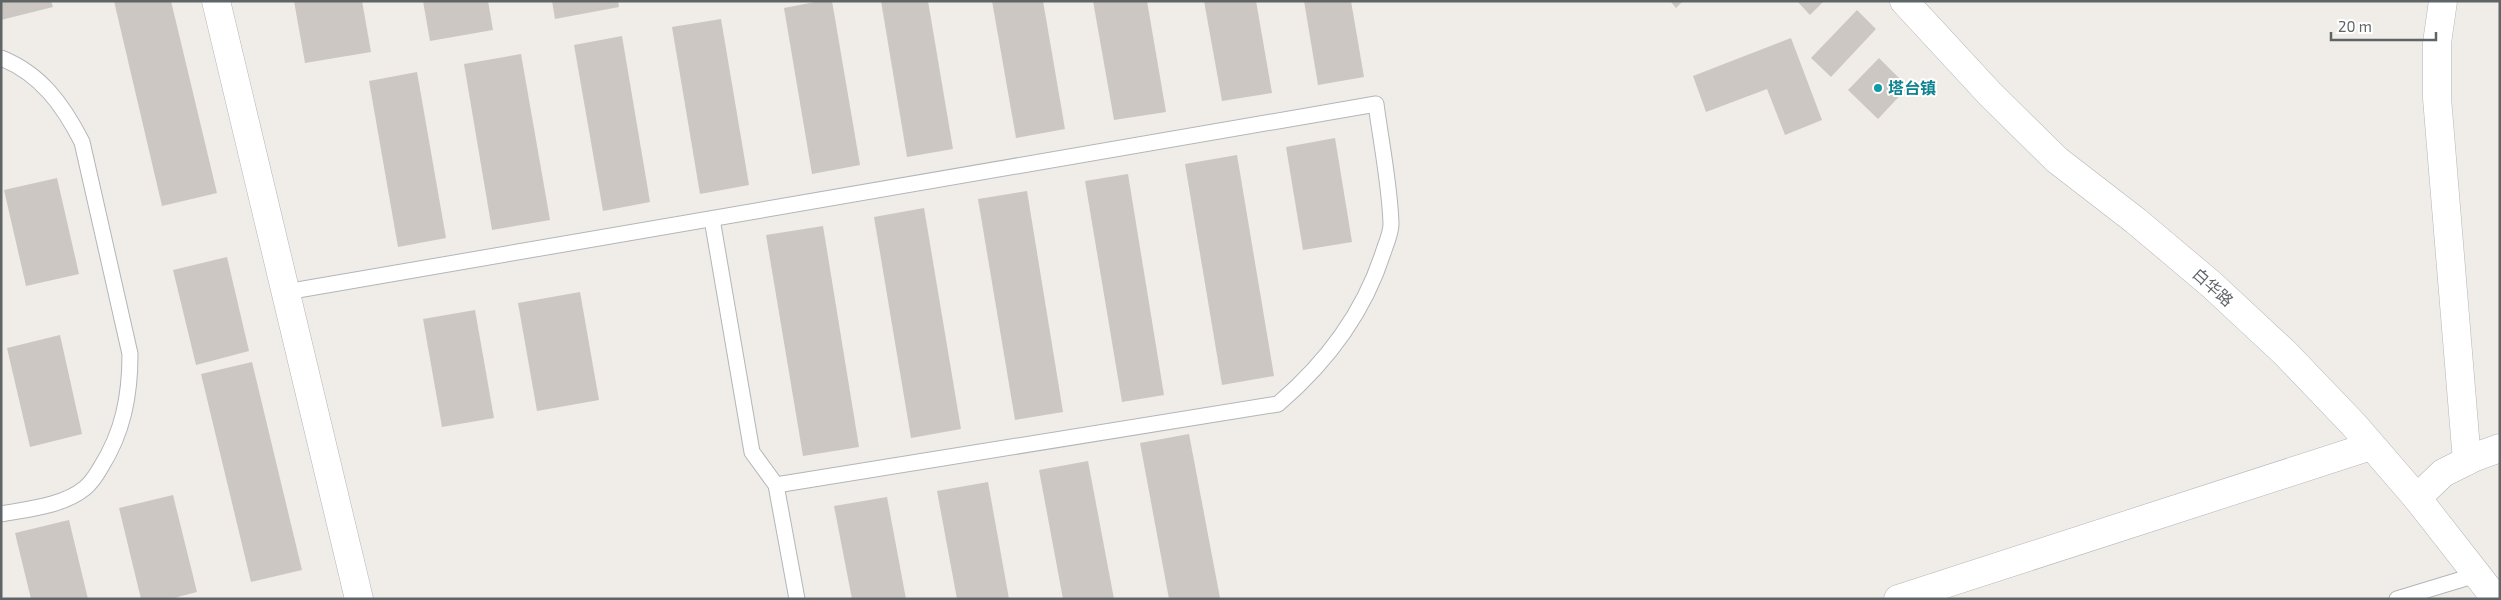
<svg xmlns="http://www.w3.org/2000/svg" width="2501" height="600" font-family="'Exo 2','Noto Sans SC',sans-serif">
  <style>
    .building { fill: #ccc7c3 }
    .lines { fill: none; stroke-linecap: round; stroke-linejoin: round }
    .service-casing { stroke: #b2b6b9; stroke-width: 17 }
    .minor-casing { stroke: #b2b6b9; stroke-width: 29 }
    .service { stroke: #fff; stroke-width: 15 }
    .minor { stroke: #fff; stroke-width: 28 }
    .culture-dot { fill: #0f9aa8; stroke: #fff; stroke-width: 2 }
    .labels { text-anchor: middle; stroke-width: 4; stroke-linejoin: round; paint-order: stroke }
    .culture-label { font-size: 16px; font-weight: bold; fill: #0d838f; stroke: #fff; text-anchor: start }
    .street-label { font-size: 16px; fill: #5f6467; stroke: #fff }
  </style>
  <rect width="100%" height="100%" fill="#f0ece7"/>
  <!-- building -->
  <g class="building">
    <polygon points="1,1 51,1 53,7 1,20"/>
    <polygon points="114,1 171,1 217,193 162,206"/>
    <polygon points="294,1 362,1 371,52 305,63"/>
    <polygon points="423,1 488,1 493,30 430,41"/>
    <polygon points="552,1 618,1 619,7 555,19"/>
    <polygon points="820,1 832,1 860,165 812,174 784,8"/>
    <polygon points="881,1 928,1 953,149 907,157"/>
    <polygon points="992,1 1043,1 1065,129 1016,138"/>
    <polygon points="1093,1 1147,1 1166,112 1114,120"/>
    <polygon points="1204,1 1256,1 1272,93 1222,101"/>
    <polygon points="1304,1 1351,1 1364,77 1318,85"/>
    <polygon points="1670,1 1683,1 1676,8"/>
    <polygon points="1797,1 1824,1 1810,15"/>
    <polygon points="1857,10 1876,29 1831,77 1811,58"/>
    <polygon points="721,19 749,185 700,194 672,27"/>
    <polygon points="622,36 650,202 603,211 574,45"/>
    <polygon points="1791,38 1822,120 1785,135 1767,89 1706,112 1693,76"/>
    <polygon points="521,54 550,220 492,230 464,64"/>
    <polygon points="1879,58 1908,87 1878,119 1848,90"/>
    <polygon points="417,72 446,238 398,247 369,81"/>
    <polygon points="1335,138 1352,242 1303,250 1286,147"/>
    <polygon points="1237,155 1274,376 1222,385 1185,164"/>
    <polygon points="1128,174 1164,395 1122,402 1085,181"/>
    <polygon points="57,178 79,274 26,286 4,190"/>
    <polygon points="1027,191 1063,412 1015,420 978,199"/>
    <polygon points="924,208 961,429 911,438 874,217"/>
    <polygon points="823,226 859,447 803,456 766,235"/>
    <polygon points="227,257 249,351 196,365 173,270"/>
    <polygon points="580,292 599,400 537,411 518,303"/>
    <polygon points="475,310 494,418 442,427 423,319"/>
    <polygon points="60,335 82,434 30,447 7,348"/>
    <polygon points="252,362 302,570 251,582 201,374"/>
    <polygon points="1189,434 1220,598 1217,599 1169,599 1140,443"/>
    <polygon points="1088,461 1114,599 1063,599 1039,470"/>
    <polygon points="988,482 1009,599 957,599 937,491"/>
    <polygon points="173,495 197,592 170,599 141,599 119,508"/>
    <polygon points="887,497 906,599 852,599 834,506"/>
    <polygon points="69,520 88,599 31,599 15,533"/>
  </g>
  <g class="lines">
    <!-- service casing -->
    <g class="service-casing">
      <g id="service">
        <path d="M1 58C41 74 63 105 82 142L130 354C130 396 123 432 101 467 97 474 91 483 85 488 63 506 28 509 1 514"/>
        <polyline points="712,219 752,452 776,485 797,599"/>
        <path d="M286 292 1376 104C1381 142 1390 186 1391 224 1391 232 1387 242 1384 250 1365 311 1326 363 1278 404L776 485"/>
        <polyline points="2397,599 2476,575"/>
      </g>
    </g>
    <!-- minor casing -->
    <g class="minor-casing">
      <g id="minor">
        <polyline points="216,1 359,599"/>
        <polyline points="1904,1 1990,94 2057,160 2136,221 2212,285 2285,353 2354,425 2417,498 2496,599"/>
        <polyline points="2443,1 2437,43 2437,98 2467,461"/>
        <polyline points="2417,498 2443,473 2475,457 2500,448"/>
        <polyline points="1898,599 2371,446"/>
      </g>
    </g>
    <!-- service -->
    <use href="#service" class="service"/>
    <!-- minor -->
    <use href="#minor" class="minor"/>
  </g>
  <!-- markers -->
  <circle class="culture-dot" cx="1878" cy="88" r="5"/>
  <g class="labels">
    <!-- culture labels -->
    <g class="culture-label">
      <text x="1888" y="94">塔台镇</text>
    </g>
    <!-- street labels -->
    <g class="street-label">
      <text transform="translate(2213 287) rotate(42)" y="6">白华路</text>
    </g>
  </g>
  <!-- border -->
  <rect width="2501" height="600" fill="none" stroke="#5f6467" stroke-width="5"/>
  <!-- scale -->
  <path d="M2331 32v8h105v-8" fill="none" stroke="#5f6467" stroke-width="2.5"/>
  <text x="2338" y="32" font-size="15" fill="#5f6467" stroke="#ffffff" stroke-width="4" paint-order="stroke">20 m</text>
</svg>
